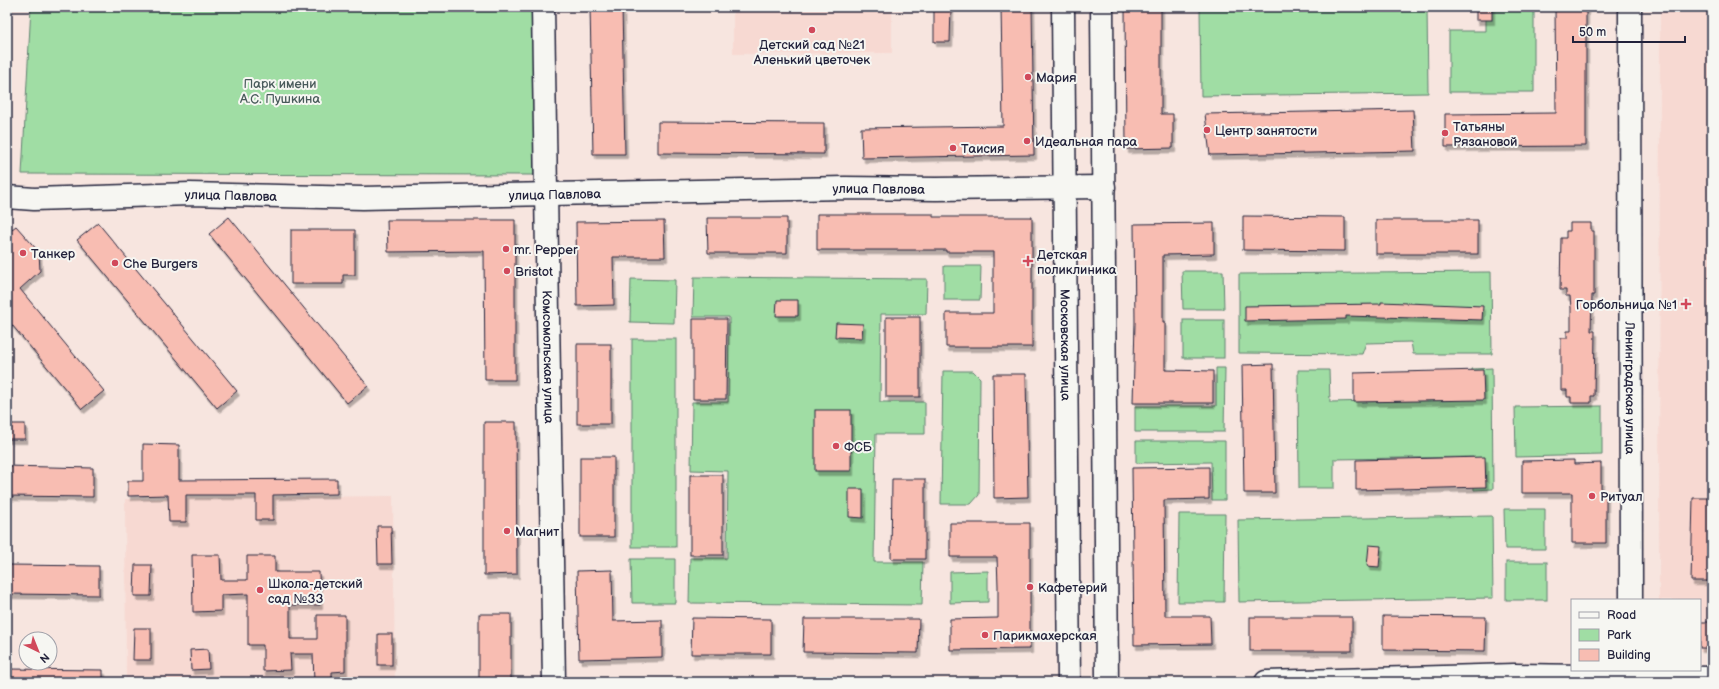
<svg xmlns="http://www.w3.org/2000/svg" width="1719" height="689" font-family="'Balsamiq Sans',sans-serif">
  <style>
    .built { fill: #f7d9d2 }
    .green { fill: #a0dda4; stroke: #618070 }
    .building { fill: #f8bdb2; stroke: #22223b; filter: url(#shadow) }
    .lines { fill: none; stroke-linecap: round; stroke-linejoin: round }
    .secondary-casing { stroke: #22223b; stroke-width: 25 }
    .secondary { stroke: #f6f6f2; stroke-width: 22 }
    .poi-dot { fill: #d1495b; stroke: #f6f6f2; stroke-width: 1.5 }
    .labels { text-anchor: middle; stroke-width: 4; stroke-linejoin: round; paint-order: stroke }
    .poi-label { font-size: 13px; fill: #22223b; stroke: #f6f6f2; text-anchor: start }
    .park-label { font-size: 13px; fill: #485a5a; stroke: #f6f6f2 }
    .street-label { font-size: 13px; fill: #22223b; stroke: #f6f6f2 }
  </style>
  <defs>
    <filter id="shadow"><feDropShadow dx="2.5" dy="4.5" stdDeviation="0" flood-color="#0004"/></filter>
  </defs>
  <rect width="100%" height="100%" fill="#f7e5df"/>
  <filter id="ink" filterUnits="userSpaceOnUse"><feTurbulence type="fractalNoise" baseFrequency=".025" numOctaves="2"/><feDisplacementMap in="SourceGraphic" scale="8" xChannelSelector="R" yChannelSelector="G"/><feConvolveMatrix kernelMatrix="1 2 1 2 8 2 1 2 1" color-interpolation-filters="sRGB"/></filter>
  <g filter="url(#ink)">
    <!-- built -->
    <g class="built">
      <polygon points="733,7 892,7 892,53 733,54"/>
      <polygon points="1660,7 1712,7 1712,652 1700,652 1700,600 1659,600"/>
      <polygon points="393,496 395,682 126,682 125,499"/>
    </g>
    <!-- green -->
    <g class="green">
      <polygon points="31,7 533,7 534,175 22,174"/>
      <polygon points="1200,7 1427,7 1428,93 1201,96"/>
      <polygon points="1486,7 1534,7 1534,92 1449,92 1449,31 1486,31"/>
      <polygon points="944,266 981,266 980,300 944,300"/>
      <polygon points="1223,271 1224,309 1183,309 1182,271"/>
      <polygon points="1491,272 1492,354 1413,354 1411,342 1366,343 1362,354 1239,353 1239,274"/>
      <polygon points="694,277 927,279 926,314 881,314 880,402 925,402 925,434 876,434 874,562 923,562 922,605 689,603 690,558 727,558 728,471 691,470 692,402 728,402 729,317 693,317"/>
      <polygon points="631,279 675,280 674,323 630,322"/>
      <rect x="1183" y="320" width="41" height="38"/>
      <rect x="632" y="339" width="44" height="208"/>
      <polygon points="1216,368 1225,368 1224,432 1135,432 1135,406 1216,406"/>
      <polygon points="1492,368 1493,489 1474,490 1473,457 1334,459 1334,488 1299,488 1298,370 1329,370 1330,402 1472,399 1472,369"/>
      <polygon points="943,371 973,371 980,378 979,495 971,504 941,504"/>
      <polygon points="1602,406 1602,455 1516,457 1515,407"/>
      <polygon points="1136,441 1225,441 1225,500 1212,500 1211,462 1136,463"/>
      <polygon points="1504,509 1545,509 1545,549 1505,549"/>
      <polygon points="1179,514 1225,514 1224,602 1178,602"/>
      <polygon points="1492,516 1493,598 1239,602 1238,520"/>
      <polygon points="631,559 675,559 675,603 632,603"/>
      <rect x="1506" y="562" width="41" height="38"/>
      <polygon points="988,571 988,602 950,603 950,572"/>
    </g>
    <!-- building -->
    <g class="building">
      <polygon points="590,7 622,7 625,154 593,154"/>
      <polygon points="934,7 951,7 950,42 934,42"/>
      <polygon points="1001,7 1032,7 1034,155 862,158 861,128 1003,126"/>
      <polygon points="1125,7 1161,7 1161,114 1173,114 1173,148 1126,149"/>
      <rect x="1476" y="7" width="16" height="13"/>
      <polygon points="1555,7 1586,7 1586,146 1445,147 1445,114 1556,113"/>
      <polygon points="1413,110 1415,151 1210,155 1205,114"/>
      <polygon points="658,122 824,123 824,154 658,153"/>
      <polygon points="817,214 933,214 933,217 1032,217 1032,347 946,347 946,313 993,313 993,252 946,252 946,250 817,250"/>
      <polygon points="1243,216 1345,217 1345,251 1243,250"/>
      <polygon points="229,217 368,386 347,403 209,234"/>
      <polygon points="707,218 787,218 787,253 708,253"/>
      <polygon points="387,220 515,220 515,380 485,380 484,251 388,252"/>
      <rect x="1376" y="220" width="102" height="34"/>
      <polygon points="664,221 665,257 613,257 614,305 577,306 576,222"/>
      <polygon points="98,223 237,391 217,408 77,240"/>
      <polygon points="1214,223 1214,254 1163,255 1163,322 1165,322 1165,370 1213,371 1213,403 1133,403 1135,322 1134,224"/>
      <polygon points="1570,223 1591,223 1591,231 1594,231 1594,295 1592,295 1591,331 1595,331 1594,396 1591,396 1591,403 1571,403 1571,397 1567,397 1567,390 1561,390 1561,338 1567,338 1567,331 1571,331 1571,308 1570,296 1566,296 1566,290 1560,290 1561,238 1566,238 1566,231 1570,231"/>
      <polygon points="16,226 39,252 40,271 20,289 104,391 82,409 7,319 7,233"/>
      <polygon points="291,230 355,230 355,275 343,275 343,284 291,284"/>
      <polygon points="777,300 798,300 798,316 776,316"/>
      <polygon points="1381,302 1483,306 1482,320 1346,316 1346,319 1245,321 1245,306 1381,304"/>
      <rect x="886" y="317" width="34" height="80"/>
      <polygon points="693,319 727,319 726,399 693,399"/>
      <polygon points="836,323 863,324 862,338 835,337"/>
      <rect x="577" y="344" width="34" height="80"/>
      <polygon points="1273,364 1275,493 1244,493 1242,365"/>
      <polygon points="1483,370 1484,400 1354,402 1354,373"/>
      <polygon points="993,374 1026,374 1028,497 994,498"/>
      <rect x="815" y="410" width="36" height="61"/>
      <polygon points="484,422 516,422 517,574 484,575"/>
      <rect x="7" y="424" width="18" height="15"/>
      <polygon points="143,444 179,445 179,480 337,479 337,494 273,495 273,520 256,520 256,495 186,495 186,522 169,522 168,495 128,496 128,481 143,481"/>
      <rect x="580" y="457" width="34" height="80"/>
      <polygon points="1485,457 1486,487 1356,490 1356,460"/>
      <polygon points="1574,460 1574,464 1601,463 1601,492 1606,492 1606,543 1572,543 1572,493 1522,493 1522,461"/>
      <polygon points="7,466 93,468 93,497 7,496"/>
      <polygon points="1209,467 1209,499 1164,500 1165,616 1210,616 1211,644 1134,645 1132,468"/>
      <rect x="690" y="475" width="33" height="80"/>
      <polygon points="892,479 925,479 925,559 891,559"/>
      <polygon points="849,489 863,489 863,518 849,517"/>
      <polygon points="1693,498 1712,498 1712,581 1691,581"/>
      <polygon points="950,523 1030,523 1030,649 950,650 950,619 998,618 998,586 997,557 950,557"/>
      <polygon points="377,526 391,526 392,564 378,564"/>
      <polygon points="1369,545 1381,546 1379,567 1367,566"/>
      <polygon points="192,555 220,555 221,580 247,580 247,556 275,556 275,572 319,572 320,605 290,605 290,639 317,639 317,615 345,615 345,671 332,672 332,682 314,682 313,654 290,654 291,670 263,671 263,645 248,645 248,594 221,595 221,611 193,612"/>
      <polygon points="7,565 99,566 99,595 7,594"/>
      <polygon points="135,565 152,565 151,596 134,596"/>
      <polygon points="612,570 613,621 662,620 662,657 579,659 577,571"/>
      <rect x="479" y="614" width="32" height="68"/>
      <polygon points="1383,616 1486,617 1485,651 1383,650"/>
      <rect x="1250" y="617" width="102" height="34"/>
      <polygon points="692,618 771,619 771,654 691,654"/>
      <polygon points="804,619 919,619 918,653 803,652"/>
      <rect x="1700" y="622" width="12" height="26"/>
      <polygon points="134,628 151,628 151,660 133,660"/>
      <rect x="378" y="634" width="14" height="31"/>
      <polygon points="208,649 209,669 191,670 190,650"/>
      <polygon points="7,669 103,670 103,682 7,682"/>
    </g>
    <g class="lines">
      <!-- secondary casing -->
      <g class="secondary-casing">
        <g id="secondary">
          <path id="s1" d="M543 7 554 682"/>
          <path id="s2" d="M1063 7 1069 682"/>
          <polyline points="1102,7 1107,682"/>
          <path id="s3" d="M1630 7 1631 600"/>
          <path id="s4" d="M7 197 34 199 190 194 363 198 845 188 936 189 1104 187"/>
          <polyline points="1266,682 1514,675 1712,678"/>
        </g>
      </g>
      <!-- secondary -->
      <use href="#secondary" class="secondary"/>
    </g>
  </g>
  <!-- markers -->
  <g class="poi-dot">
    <circle cx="812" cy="30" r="4"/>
    <circle cx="1028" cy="77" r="4"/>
    <circle cx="1207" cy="130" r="4"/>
    <circle cx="1445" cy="133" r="4"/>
    <circle cx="1027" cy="141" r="4"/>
    <circle cx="953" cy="148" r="4"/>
    <circle cx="506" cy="249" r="4"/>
    <circle cx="23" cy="253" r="4"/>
    <path d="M1026 255h4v4h4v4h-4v4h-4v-4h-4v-4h4z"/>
    <circle cx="115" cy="263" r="4"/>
    <circle cx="507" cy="271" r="4"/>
    <path d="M1684 298h4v4h4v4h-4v4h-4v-4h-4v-4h4z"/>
    <circle cx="836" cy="446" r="4"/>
    <circle cx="1592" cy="496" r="4"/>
    <circle cx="507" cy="531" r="4"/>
    <circle cx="1030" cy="587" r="4"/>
    <circle cx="260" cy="590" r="4"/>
    <circle cx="985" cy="635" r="4"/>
  </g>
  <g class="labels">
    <!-- poi labels -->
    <g class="poi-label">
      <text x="812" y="49" text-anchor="middle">Детский сад №21<tspan x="812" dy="15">Аленький цветочек</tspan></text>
      <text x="1036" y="82">Мария</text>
      <text x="1453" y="131">Татьяны<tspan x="1453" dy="15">Рязановой</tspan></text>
      <text x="1215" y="135">Центр занятости</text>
      <text x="1035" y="146">Идеальная пара</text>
      <text x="961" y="153">Таисия</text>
      <text x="514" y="254">mr. Pepper</text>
      <text x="31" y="258">Танкер</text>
      <text x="1037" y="259">Детская<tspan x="1037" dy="15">поликлиника</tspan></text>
      <text x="123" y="268">Che Burgers</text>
      <text x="515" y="276">Bristot</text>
      <text x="1677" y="309" text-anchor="end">Горбольница №1</text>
      <text x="844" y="451">ФСБ</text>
      <text x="1600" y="501">Ритуал</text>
      <text x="515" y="536">Магнит</text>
      <text x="268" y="588">Школа-детский<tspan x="268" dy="15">сад №33</tspan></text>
      <text x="1038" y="592">Кафетерий</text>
      <text x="993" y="640">Парикмахерская</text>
    </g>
    <!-- park labels -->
    <g class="park-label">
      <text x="280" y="88">Парк имени<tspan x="280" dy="15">А.С. Пушкина</tspan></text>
    </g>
    <!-- street labels -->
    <g class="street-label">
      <text dy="5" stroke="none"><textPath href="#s4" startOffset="872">улица Павлова</textPath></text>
      <text dy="5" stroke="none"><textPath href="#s4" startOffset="548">улица Павлова</textPath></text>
      <text dy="5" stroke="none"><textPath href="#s4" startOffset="224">улица Павлова</textPath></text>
      <text dy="5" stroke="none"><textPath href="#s2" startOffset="338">Московская улица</textPath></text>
      <text dy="5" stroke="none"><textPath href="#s1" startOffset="350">Комсомольская улица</textPath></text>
      <text dy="5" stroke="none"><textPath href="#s3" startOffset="381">Ленинградская улица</textPath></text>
    </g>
  </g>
  <!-- margin -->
  <rect width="1719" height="689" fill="none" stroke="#f6f6f2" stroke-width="24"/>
  <rect x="12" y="12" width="1695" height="665" fill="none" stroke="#22223b" stroke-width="1.5" filter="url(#ink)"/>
  <!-- legend -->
  <rect x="1571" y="599" width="130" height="72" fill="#f6f6f2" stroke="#a1a1a9"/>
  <rect x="1579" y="612" width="20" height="6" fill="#f6f6f2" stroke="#a1a1a9"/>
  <text x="1607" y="619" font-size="12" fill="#22223b">Road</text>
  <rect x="1579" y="629" width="20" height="12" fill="#a0dda4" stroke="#a1a1a9"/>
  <text x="1607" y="639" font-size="12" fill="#22223b">Park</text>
  <rect x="1579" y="649" width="20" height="12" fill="#f8bdb2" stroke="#a1a1a9"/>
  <text x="1607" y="659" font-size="12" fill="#22223b">Building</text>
  <!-- north arrow -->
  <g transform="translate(38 651) rotate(137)"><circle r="19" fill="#f6f6f2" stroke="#a1a1a9"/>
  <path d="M0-3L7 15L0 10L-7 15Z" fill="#d1495b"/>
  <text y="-6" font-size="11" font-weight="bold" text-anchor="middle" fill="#22223b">N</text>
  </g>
  <!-- scale -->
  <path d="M1573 36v6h112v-6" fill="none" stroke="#22223b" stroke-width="2"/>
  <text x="1579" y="36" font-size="12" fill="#22223b" stroke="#f6f6f2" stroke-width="3" paint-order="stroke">50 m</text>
</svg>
